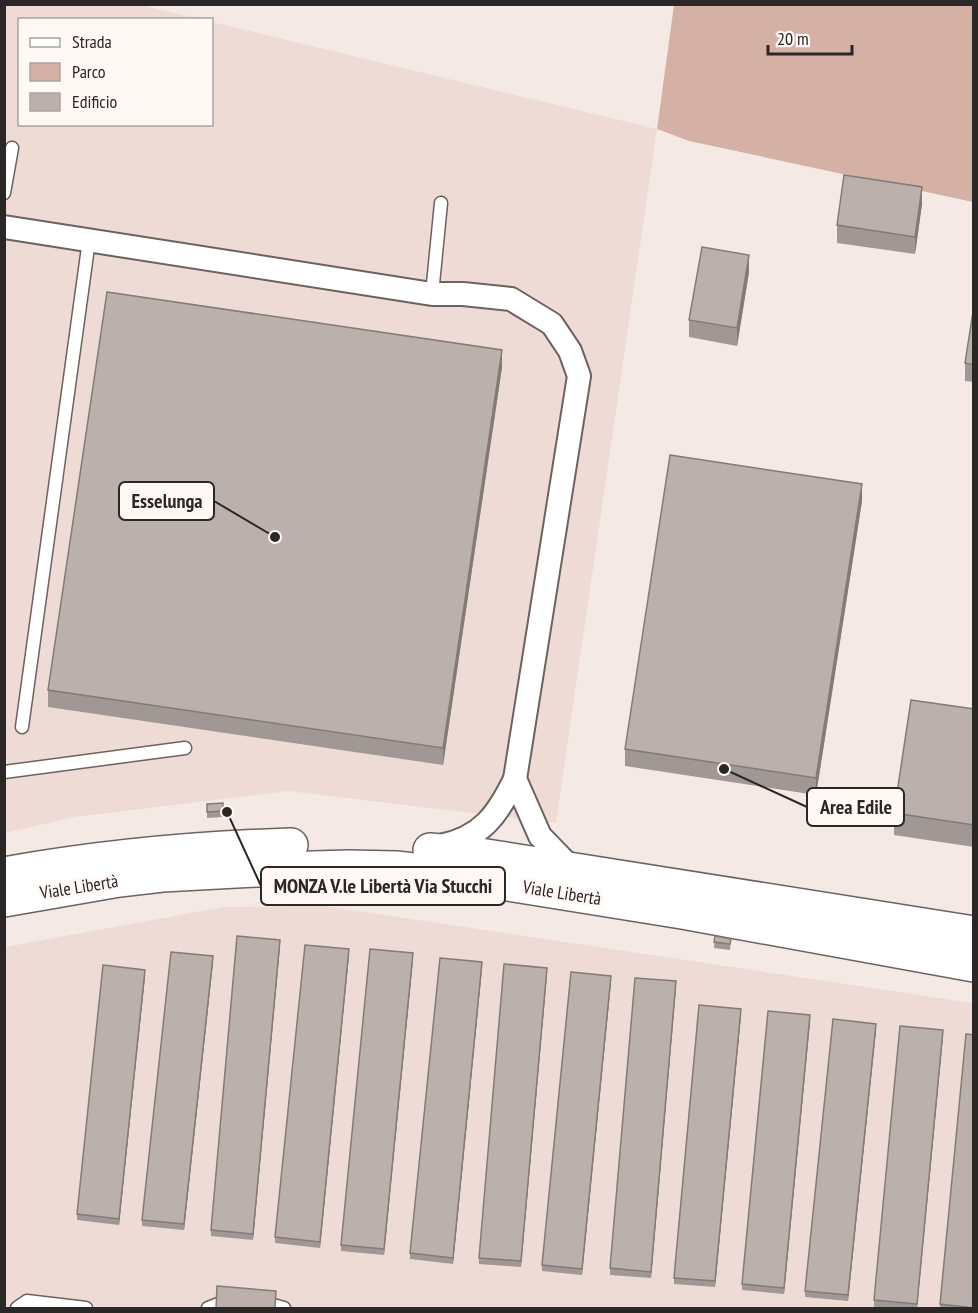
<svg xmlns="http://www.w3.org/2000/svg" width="978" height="1313" font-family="'PT Sans Narrow',sans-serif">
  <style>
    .built { fill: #efdbd5 }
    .green { fill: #d5b1a5 }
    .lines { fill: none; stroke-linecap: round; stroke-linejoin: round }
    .service-casing { stroke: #6c625f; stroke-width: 15 }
    .minor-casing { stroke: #6c625f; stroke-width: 26 }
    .secondary-casing { stroke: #6c625f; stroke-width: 36 }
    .service { stroke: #fff; stroke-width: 12 }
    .minor { stroke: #fff; stroke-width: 22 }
    .secondary { stroke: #fff; stroke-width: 33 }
    .wall { fill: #a19794 }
    .shaded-wall { fill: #837b78 }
    .building { fill: #bbb0ac; stroke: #837b78; stroke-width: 1.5 }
    .labels { text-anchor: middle; stroke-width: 6; stroke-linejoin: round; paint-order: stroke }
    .street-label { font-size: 18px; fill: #2b2726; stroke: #fff8f5 }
    .leader { fill: none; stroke: #2b2726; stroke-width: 2 }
    .callout-dot { fill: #2b2726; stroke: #fff8f5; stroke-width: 2 }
    .callout { fill: #fff8f5; stroke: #2b2726; stroke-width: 2 }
    .callout-label { font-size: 20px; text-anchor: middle; font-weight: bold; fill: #2b2726 }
  </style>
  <rect width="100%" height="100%" fill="#f5e9e5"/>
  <!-- built -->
  <g class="built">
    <polygon points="4,5 139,5 201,19 20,20 20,124 212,124 212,22 657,129 556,823 288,791 75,817 5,833"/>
    <polygon points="324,906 973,1003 973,1308 5,1308 5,947 224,907"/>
  </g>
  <!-- green -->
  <polygon class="green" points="674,5 973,5 973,202 689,141 657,129"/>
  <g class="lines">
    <!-- service casing -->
    <g class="service-casing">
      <g id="service">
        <polyline points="4,193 12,148"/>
        <polyline points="432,294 441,203"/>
        <polyline points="22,727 89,240"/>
        <polyline points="4,772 185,748"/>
        <polyline points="260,1305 273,1305 284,1308"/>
        <polyline points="17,1308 27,1301 86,1308"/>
        <polyline points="208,1308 218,1304 230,1304"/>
      </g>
    </g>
    <!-- minor casing -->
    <g class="minor-casing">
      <g id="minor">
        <path d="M4 227 432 294H463L511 299 552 324 570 351 579 376 515 779C498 814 482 838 440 846"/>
        <polyline points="515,779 540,836 573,870"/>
      </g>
    </g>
    <!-- secondary casing -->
    <g class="secondary-casing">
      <g id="secondary">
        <polyline points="430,850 480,855 974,933"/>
        <path d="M4 874C99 857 195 848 291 845"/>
        <polyline points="4,900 119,880 162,875 277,869 349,867 396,868 440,873 682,912 974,965"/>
      </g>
    </g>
    <!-- service -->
    <use href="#service" class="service"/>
    <!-- minor -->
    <use href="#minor" class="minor"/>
    <!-- secondary -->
    <use href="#secondary" class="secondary"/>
  </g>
  <!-- wall -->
  <g class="wall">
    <polygon points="922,204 915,254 837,243 837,225"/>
    <polygon points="749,272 737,346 689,337 689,320"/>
    <polygon points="974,305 974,382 965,381 965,363"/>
    <polygon points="502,367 443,765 48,707 48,690"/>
    <polygon points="862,501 816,795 625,766 625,749"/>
    <polygon points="974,709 974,847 894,835 894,813"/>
    <polygon points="223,803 223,817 207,818 207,804"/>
    <polygon points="715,936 731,939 730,950 714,948"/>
    <polygon points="280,946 253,1240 211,1236 211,1230"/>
    <polygon points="349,955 320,1248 275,1243 275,1237"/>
    <polygon points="413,959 384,1255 341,1251 341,1245"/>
    <polygon points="213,962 184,1230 142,1226 142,1220"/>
    <polygon points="482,968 453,1264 410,1259 410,1253"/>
    <polygon points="547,974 521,1267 479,1264 479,1258"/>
    <polygon points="145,976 119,1225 77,1220 77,1214"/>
    <polygon points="611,982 582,1275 542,1271 542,1265"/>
    <polygon points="676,987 651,1278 610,1275 610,1268"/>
    <polygon points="741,1015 715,1287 674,1284 674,1278"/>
    <polygon points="810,1021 784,1294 742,1290 742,1284"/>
    <polygon points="876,1030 848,1301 805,1297 805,1291"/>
    <polygon points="974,1035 974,1308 940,1308 940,1304"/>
    <polygon points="943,1036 917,1308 896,1308 874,1307 874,1300"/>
  </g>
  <!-- shaded-wall -->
  <g class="shaded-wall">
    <polygon points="922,187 922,204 915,254 915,237"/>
    <polygon points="749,255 749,272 737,346 737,328"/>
    <polygon points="502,350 502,367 443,765 443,748"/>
    <polygon points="862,484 862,501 816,795 816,778"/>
    <polygon points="280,940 280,946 253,1240 253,1234"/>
    <polygon points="349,949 349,955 320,1248 320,1242"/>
    <polygon points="413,953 413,959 384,1255 384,1249"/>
    <polygon points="213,956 213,962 184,1230 184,1224"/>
    <polygon points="482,962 482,968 453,1264 453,1258"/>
    <polygon points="547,968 547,974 521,1267 521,1261"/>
    <polygon points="145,970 145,976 119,1225 119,1219"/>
    <polygon points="611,976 611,982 582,1275 582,1269"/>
    <polygon points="676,981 676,987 651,1278 651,1272"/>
    <polygon points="741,1009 741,1015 715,1287 715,1281"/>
    <polygon points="810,1015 810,1021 784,1294 784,1288"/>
    <polygon points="876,1024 876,1030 848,1301 848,1295"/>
    <polygon points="943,1030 943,1036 917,1308 917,1304"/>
  </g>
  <!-- building -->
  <g class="building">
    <polygon points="844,175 922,187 915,237 837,225"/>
    <polygon points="702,247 749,255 737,328 689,320"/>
    <polygon points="107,292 502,350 443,748 48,690"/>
    <polygon points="974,305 974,365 965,363"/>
    <polygon points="670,455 862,484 816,778 625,749"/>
    <polygon points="911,700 974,709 974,825 894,813"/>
    <polygon points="223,803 223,811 207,812 207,804"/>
    <polygon points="237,936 280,940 253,1234 211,1230"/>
    <polygon points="715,936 731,939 730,944 714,942"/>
    <polygon points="305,945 349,949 320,1242 275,1237"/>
    <polygon points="370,949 413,953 384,1249 341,1245"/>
    <polygon points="171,952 213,956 184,1224 142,1220"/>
    <polygon points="440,958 482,962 453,1258 410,1253"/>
    <polygon points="504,964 547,968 521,1261 479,1258"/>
    <polygon points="103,965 145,970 119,1219 77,1214"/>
    <polygon points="571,972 611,976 582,1269 542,1265"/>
    <polygon points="635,978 676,981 651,1272 610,1268"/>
    <polygon points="699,1005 741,1009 715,1281 674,1278"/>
    <polygon points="768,1011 810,1015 784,1288 742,1284"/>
    <polygon points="833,1019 876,1024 848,1295 805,1291"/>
    <polygon points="900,1026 943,1030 917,1304 874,1300"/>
    <polygon points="966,1034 974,1035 974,1308 940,1304"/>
    <polygon points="217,1286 276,1291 275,1308 216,1308"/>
  </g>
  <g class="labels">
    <!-- street labels -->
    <g class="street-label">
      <text transform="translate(79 887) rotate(-9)" y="6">Viale Libertà</text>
      <text transform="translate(562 893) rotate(9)" y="6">Viale Libertà</text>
    </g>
  </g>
  <!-- callouts -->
  <path class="leader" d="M275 537L214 501M724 769L807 807M227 812L261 886"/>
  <g class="callout-dot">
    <circle cx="275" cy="537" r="6"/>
    <circle cx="724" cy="769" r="6"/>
    <circle cx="227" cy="812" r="6"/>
  </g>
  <g class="callout">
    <rect x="119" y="482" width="95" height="38" rx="6"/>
    <rect x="807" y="788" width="97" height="38" rx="6"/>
    <rect x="261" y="867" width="244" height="38" rx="6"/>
  </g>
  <g class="callout-label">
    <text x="167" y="508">Esselunga</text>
    <text x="856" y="814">Area Edile</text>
    <text x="383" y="893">MONZA V.le Libertà Via Stucchi</text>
  </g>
  <!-- border -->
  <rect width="978" height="1313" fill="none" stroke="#2b2726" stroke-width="12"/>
  <!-- legend -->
  <rect x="18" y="18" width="195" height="108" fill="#fff8f5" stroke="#aaa4a2" stroke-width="1.5"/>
  <rect x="30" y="38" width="30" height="9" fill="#ffffff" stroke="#aaa4a2" stroke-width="1.5"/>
  <text x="72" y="48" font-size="18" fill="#2b2726">Strada</text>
  <rect x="30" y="63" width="30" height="18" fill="#d5b1a5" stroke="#aaa4a2" stroke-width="1.5"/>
  <text x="72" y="78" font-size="18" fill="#2b2726">Parco</text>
  <rect x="30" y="93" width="30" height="18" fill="#bbb0ac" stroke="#aaa4a2" stroke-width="1.5"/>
  <text x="72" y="108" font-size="18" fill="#2b2726">Edificio</text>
  <!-- scale -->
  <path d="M768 45v9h84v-9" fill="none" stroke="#2b2726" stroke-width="3"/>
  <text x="777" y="45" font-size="18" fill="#2b2726" stroke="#fff8f5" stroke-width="4.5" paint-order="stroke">20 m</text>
</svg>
